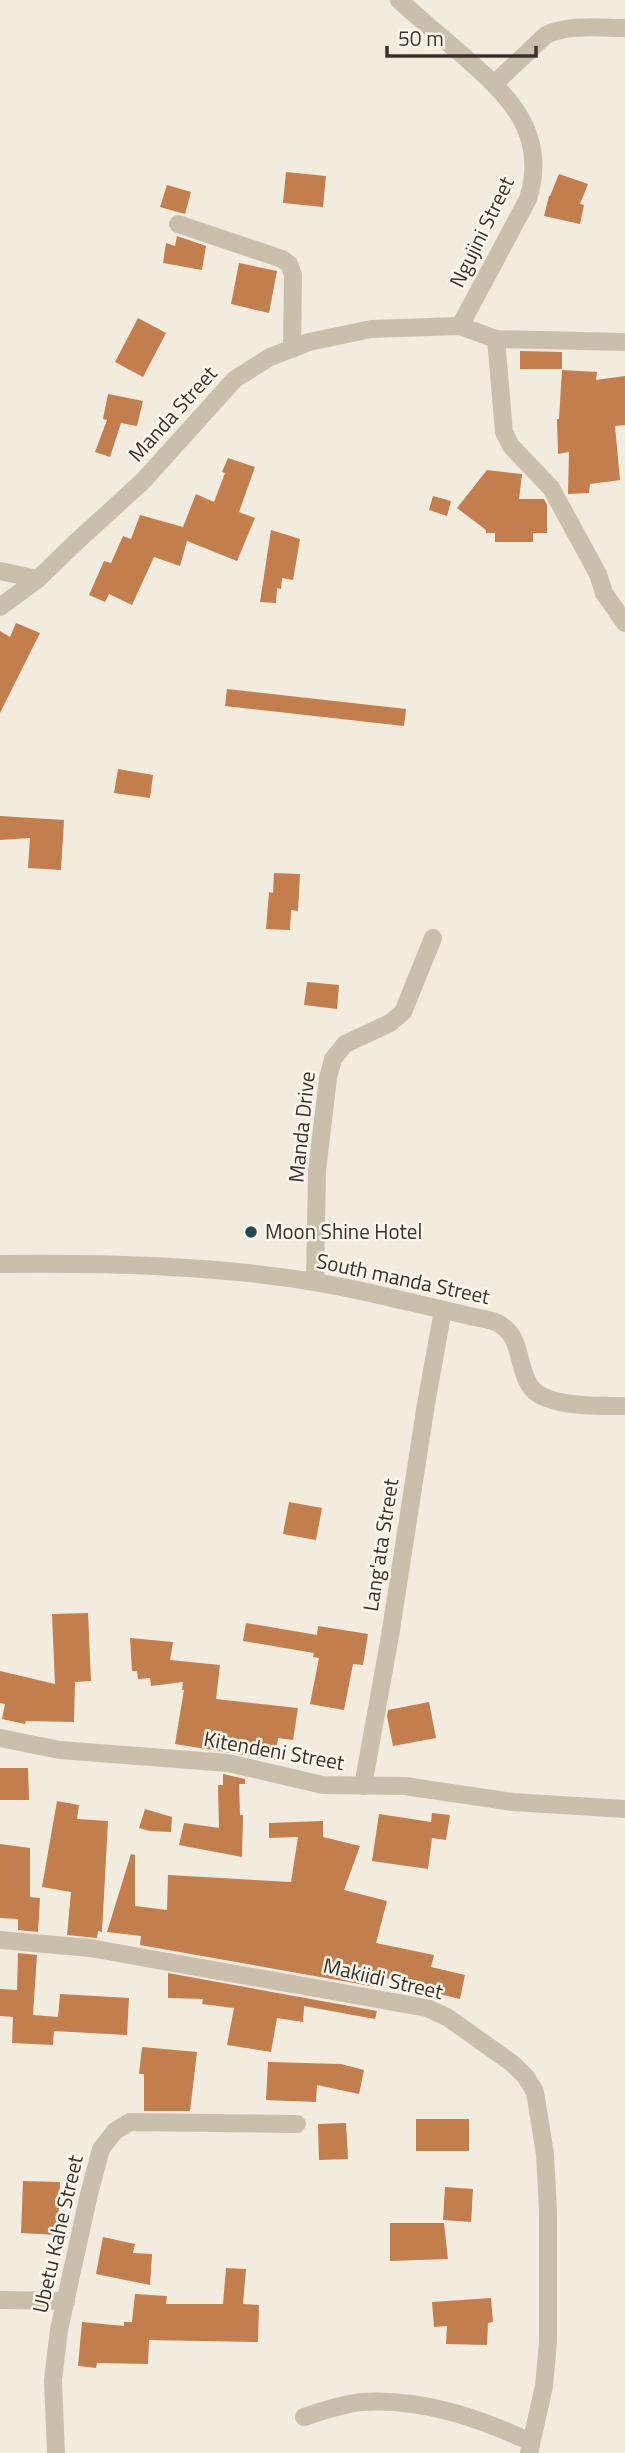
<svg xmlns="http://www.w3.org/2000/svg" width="625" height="2453" font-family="'Titillium Web',sans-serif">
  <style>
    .building { fill: #c27e4d }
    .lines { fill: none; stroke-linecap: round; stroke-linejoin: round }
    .street { stroke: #cabfab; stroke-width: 18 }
    .poi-dot { fill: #214b58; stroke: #faf6eb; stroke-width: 2.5 }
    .labels { text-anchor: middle; stroke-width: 5; stroke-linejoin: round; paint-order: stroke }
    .street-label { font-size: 21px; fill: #38312a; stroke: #faf6eb }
    .poi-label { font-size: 21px; fill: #38312a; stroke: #faf6eb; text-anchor: start }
  </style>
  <rect width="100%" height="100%" fill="#f2ecdf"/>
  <!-- building -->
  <g class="building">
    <polygon points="286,172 326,176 323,207 283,203"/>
    <polygon points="559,174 588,184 580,204 584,205 580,224 544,216 549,196 550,196"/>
    <polygon points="167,185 191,192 185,214 160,207"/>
    <polygon points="177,236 206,246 202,270 163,263 166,243 175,246"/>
    <polygon points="239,263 277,271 269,313 231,304"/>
    <polygon points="138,318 166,333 143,377 115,362"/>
    <polygon points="520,351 562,352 562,369 520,369"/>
    <polygon points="562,370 597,372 596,380 625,376 625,425 615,426 620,480 590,484 589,493 568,494 569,452 558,454 557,419 559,419"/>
    <polygon points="108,394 143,401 137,426 121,423 110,457 95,452 107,420 103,419"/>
    <polygon points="228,458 255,467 239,512 255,518 237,561 187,541 180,566 154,557 132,605 109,594 105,602 89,595 104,561 111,563 123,536 131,539 140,515 183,527 196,494 214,502 225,473 222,472"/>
    <polygon points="487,470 522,474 519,499 544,499 547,505 547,533 533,533 533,542 495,542 495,533 486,533 486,530 457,508"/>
    <polygon points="433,496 451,501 447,516 429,510"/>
    <polygon points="271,530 300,539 293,580 282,578 281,589 277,588 276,603 260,602"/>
    <polygon points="16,623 40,633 0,713 0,631 10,637"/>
    <polygon points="227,689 406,709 404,726 225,706"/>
    <polygon points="118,769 153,775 150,798 114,793"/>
    <polygon points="0,816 64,820 61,870 28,868 30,838 0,840"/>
    <polygon points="274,873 300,874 298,911 291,910 290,930 266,929 269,892 273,893"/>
    <polygon points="307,982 339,985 337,1009 304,1005"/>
    <polygon points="289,1502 322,1508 316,1540 283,1534"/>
    <polygon points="88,1613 91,1681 75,1682 74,1722 26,1721 25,1724 2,1719 5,1704 0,1703 0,1671 55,1684 52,1614"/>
    <polygon points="246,1623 317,1635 318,1626 368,1634 363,1665 353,1664 344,1710 310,1704 319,1658 313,1657 314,1653 243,1641"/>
    <polygon points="130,1638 173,1642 170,1660 220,1665 216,1699 298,1708 293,1740 278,1738 275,1760 175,1744 184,1690 182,1690 183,1682 151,1686 150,1678 138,1679 137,1671 132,1671"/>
    <polygon points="429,1702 436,1738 393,1746 387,1716 388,1710"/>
    <polygon points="0,1768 28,1768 29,1800 0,1800"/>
    <polygon points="223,1774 245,1779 245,1784 239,1784 240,1815 243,1815 242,1857 179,1845 184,1823 219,1828 218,1785 223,1785"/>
    <polygon points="57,1801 79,1805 77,1819 108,1821 102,1932 98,1931 97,1938 67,1935 71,1892 42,1887"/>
    <polygon points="145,1809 172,1817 171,1832 150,1831 139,1828"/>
    <polygon points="432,1813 450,1815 446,1840 432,1838 428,1869 372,1861 379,1814 431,1822"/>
    <polygon points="323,1821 323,1837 360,1846 344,1890 387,1901 376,1943 434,1955 431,1967 465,1975 460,1999 395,1983 395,1979 384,1978 382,1988 140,1945 141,1936 107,1932 131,1854 135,1855 135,1906 167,1910 168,1875 291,1882 298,1837 269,1838 269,1823"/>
    <polygon points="0,1844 30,1848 30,1897 40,1898 38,1932 18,1930 18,1919 0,1918"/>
    <polygon points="18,1953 37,1955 33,2015 58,2017 60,1994 129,1998 127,2035 54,2031 53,2045 12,2043 13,2017 0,2016 0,1989 17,1990"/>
    <polygon points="168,1973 377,2011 375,2019 304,2006 303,2022 277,2018 271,2052 227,2045 234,2008 202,2004 203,1999 168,1998"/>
    <polygon points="142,2047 197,2052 190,2111 144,2111 144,2074 139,2074"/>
    <polygon points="268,2062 341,2064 364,2070 359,2094 317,2085 316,2102 266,2100"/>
    <rect x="416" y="2119" width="53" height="32"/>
    <polygon points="346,2123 348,2159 319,2160 318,2124"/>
    <polygon points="23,2181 60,2182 58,2235 21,2233"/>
    <polygon points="445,2187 473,2189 471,2222 443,2220"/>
    <polygon points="390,2223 444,2223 448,2259 390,2261"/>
    <polygon points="103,2237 135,2244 133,2253 152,2254 150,2285 96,2274"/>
    <polygon points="226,2268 246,2269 243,2304 259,2305 258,2342 149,2340 148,2364 97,2363 96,2368 78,2366 82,2322 124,2326 124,2322 132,2322 135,2294 167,2296 166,2304 223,2304"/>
    <polygon points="491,2298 493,2322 488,2323 487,2345 446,2344 447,2326 434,2327 432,2302"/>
  </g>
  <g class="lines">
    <!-- street -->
    <g class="street">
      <path d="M399 0C419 18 440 36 460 53 507 94 549 132 528 199L460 326"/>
      <path d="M495 83 546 35C569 24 600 28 625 28"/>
      <polyline points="178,224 282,259 289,264 293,275 292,349"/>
      <polyline points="496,339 504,432 511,446 551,488 598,574 604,593 625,623"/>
      <polyline points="0,571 38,579"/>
      <polyline points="0,607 38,579 73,545 143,481 235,379 270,357 309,342 371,329 460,326 496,339 625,342"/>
      <path d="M0 1264C105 1263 211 1265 315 1282 375 1292 434 1309 493 1321 524 1333 515 1363 530 1386 544 1408 601 1406 625 1406"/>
      <polyline points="315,1282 317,1171 328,1078 333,1059 345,1044 390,1023 403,1012 433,938"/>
      <polyline points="0,1738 60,1750 228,1763 323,1785 405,1786 513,1802 625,1809"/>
      <polyline points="363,1786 390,1636 426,1404 443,1310"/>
      <polyline points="0,1940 90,1948 427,2008 447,2017 513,2064 526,2077 535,2092 545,2154 548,2211 548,2342 544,2386 529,2453"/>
      <polyline points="0,2300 66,2301"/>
      <path d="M304 2417C322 2411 342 2404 362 2402 421 2398 479 2418 531 2442"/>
      <polyline points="56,2453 53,2380 59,2330 89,2194 101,2149 115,2131 130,2122 297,2124"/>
    </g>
  </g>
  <!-- markers -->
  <circle class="poi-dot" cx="251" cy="1232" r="7"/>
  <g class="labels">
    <!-- street labels -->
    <g class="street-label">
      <text transform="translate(482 232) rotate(-64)" y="7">Ngujini Street</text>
      <text transform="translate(173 414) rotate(-48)" y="7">Manda Street</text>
      <text transform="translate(302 1127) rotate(-84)" y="7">Manda Drive</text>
      <text transform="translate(403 1279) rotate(12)" y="7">South manda Street</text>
      <text transform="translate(381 1545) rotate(-81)" y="7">Lang'ata Street</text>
      <text transform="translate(274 1751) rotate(10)" y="7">Kitendeni Street</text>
      <text transform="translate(383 1979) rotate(13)" y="7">Makiidi Street</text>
      <text transform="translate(58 2234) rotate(-77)" y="7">Ubetu Kahe Street</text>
    </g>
    <!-- poi labels -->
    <g class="poi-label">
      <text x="265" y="1239">Moon Shine Hotel</text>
    </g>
  </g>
  <!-- scale -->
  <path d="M387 46v10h149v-10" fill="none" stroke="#38312a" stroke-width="3.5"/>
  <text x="398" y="46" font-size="21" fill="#38312a" stroke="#faf6eb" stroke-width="5" paint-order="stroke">50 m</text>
</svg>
